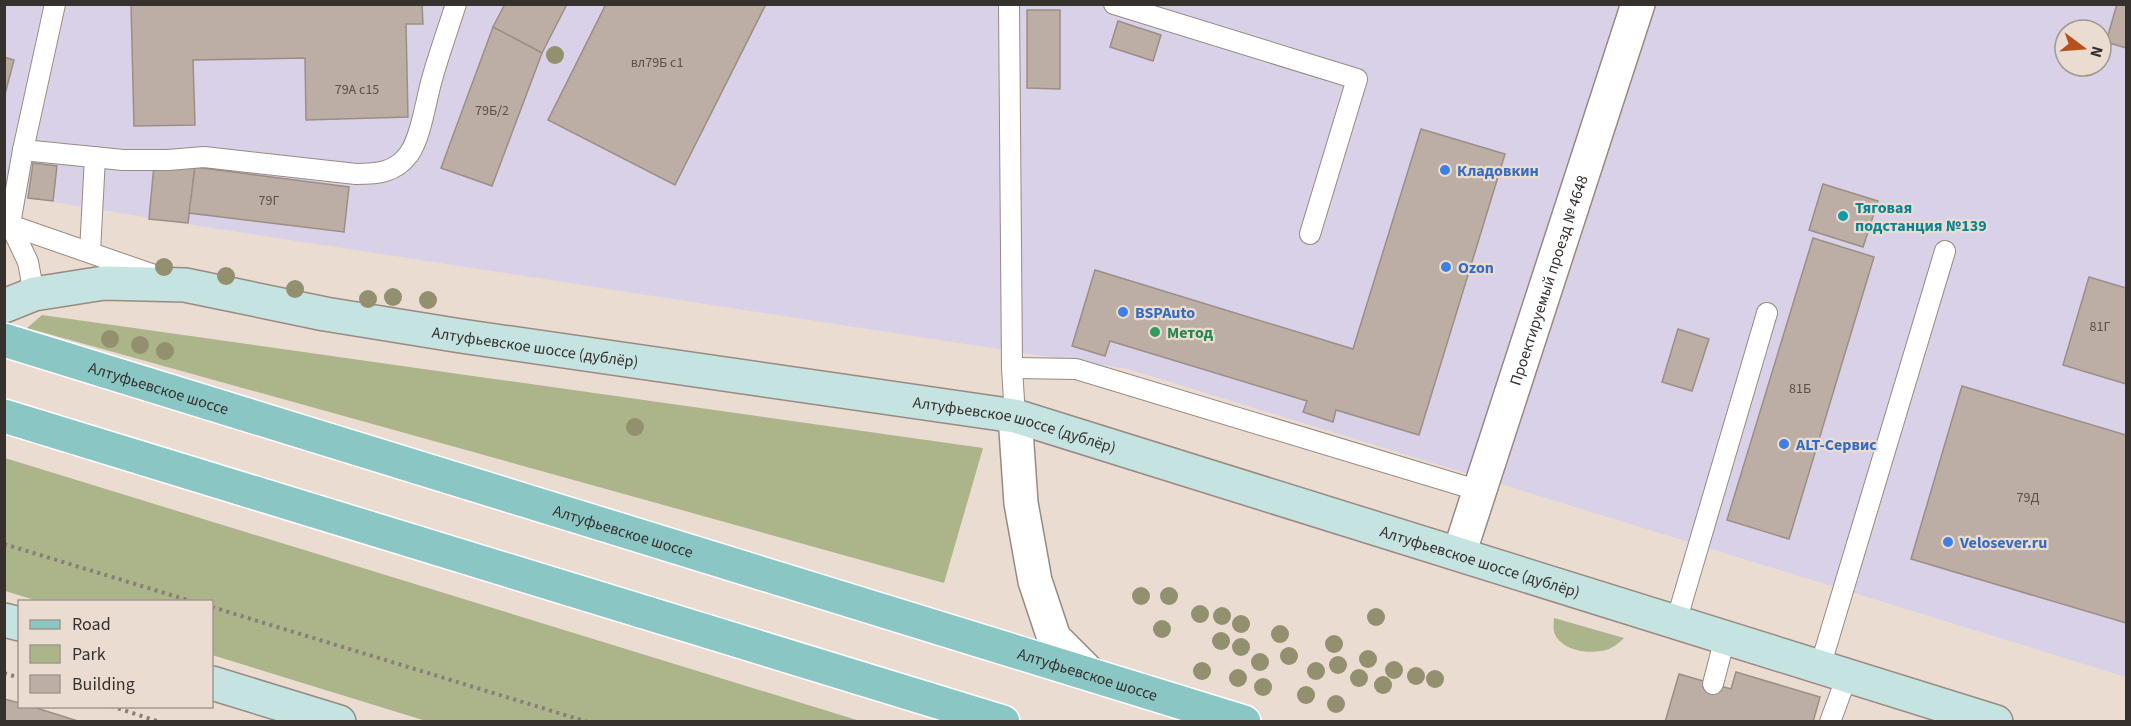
<svg xmlns="http://www.w3.org/2000/svg" width="2131" height="726" font-family="'Source Sans 3',sans-serif">
  <style>
    .industrial { fill: #d8d1e7; fill-rule: evenodd }
    .green { fill: #acb58a }
    .building { fill: #bcaea4; stroke: #9c8e86; stroke-width: 1.5 }
    .lines { fill: none; stroke-linecap: round; stroke-linejoin: round }
    .lane-casing { stroke: #988a81; stroke-width: 22 }
    .street-casing { stroke: #988a81; stroke-width: 36 }
    .secondary-casing { stroke: #988a81; stroke-width: 36 }
    .primary-casing { stroke: #fff; stroke-width: 36 }
    .path { stroke: #887e78; stroke-width: 4; stroke-dasharray: 3 4.5; stroke-linecap: butt }
    .lane { stroke: #fff; stroke-width: 20 }
    .street { stroke: #fff; stroke-width: 33 }
    .secondary { stroke: #c4e3e1; stroke-width: 33 }
    .primary { stroke: #8ac7c4; stroke-width: 33 }
    .tree { fill: #92906e }
    .shop-dot { fill: #3f7fe0; stroke: #ebdcd2; stroke-width: 2 }
    .culture-dot { fill: #0f9aa8; stroke: #ebdcd2; stroke-width: 2 }
    .leisure-dot { fill: #2e9e5b; stroke: #ebdcd2; stroke-width: 2 }
    .labels { text-anchor: middle; stroke-width: 4.5; stroke-linejoin: round; paint-order: stroke }
    .number-label { font-size: 14px; fill: #58504c }
    .shop-label { font-size: 16px; font-weight: bold; fill: #366cbe; stroke: #ebdcd2; text-anchor: start }
    .culture-label { font-size: 16px; font-weight: bold; fill: #0d838f; stroke: #ebdcd2; text-anchor: start }
    .street-label { font-size: 16px; fill: #37312e; stroke: #ebdcd2 }
    .leisure-label { font-size: 16px; font-weight: bold; fill: #27864d; stroke: #ebdcd2; text-anchor: start }
  </style>
  <rect width="100%" height="100%" fill="#ebdcd2"/>
  <!-- industrial -->
  <path class="industrial" d="M4 5H2126V677L1128 369 193 225 5 194ZM2065 30H2101V66H2065Z"/>
  <!-- green -->
  <g class="green">
    <polygon points="42,315 983,448 944,583 27,328"/>
    <polygon points="4,458 5,458 860,721 426,721 212,655 212,602 38,601 5,591"/>
    <path d="M1554 618 1624 638C1620 642 1614 647 1609 649 1592 655 1561 652 1554 632 1553 628 1554 622 1554 618Z"/>
  </g>
  <!-- building -->
  <g class="building">
    <polygon points="131,4 422,4 423,24 406,24 408,117 306,120 305,58 193,60 195,125 134,126"/>
    <polygon points="505,4 567,4 542,53 493,27"/>
    <polygon points="606,4 766,4 675,185 548,120"/>
    <polygon points="2117,4 2126,4 2126,48 2106,42"/>
    <polygon points="1027,10 1060,10 1060,89 1027,88"/>
    <polygon points="1118,21 1161,35 1153,61 1110,47"/>
    <polygon points="493,27 542,53 492,186 441,168"/>
    <polygon points="4,57 14,60 4,98"/>
    <polygon points="1421,129 1505,154 1419,435 1336,410 1333,422 1303,412 1307,401 1110,341 1105,356 1072,346 1095,270 1353,349"/>
    <polygon points="33,163 57,166 53,201 28,198"/>
    <polygon points="154,165 195,167 188,223 149,219"/>
    <polygon points="195,167 349,187 344,232 189,213"/>
    <polygon points="1823,184 1878,201 1863,247 1809,230"/>
    <polygon points="1813,238 1874,257 1789,539 1727,520"/>
    <polygon points="2089,277 2126,288 2126,384 2063,365"/>
    <polygon points="1678,329 1709,339 1692,391 1662,382"/>
    <polygon points="1962,386 2126,435 2126,623 1911,559"/>
    <polygon points="1736,672 1820,697 1813,722 1665,722 1679,674 1731,689"/>
    <polygon points="4,699 20,703 20,706 30,706 81,722 4,722"/>
  </g>
  <g class="lines">
    <!-- lane casing -->
    <g class="lane-casing">
      <g id="lane">
        <polyline points="1009,4 1012,368 1015,416"/>
        <polyline points="1114,4 1357,79 1310,234"/>
        <polyline points="23,150 55,4"/>
        <polyline points="4,223 157,276"/>
        <polyline points="90,252 95,157"/>
        <path d="M34 294 28 262 10 224 23 150 123 160H168L204 157 356 174C377 174 395 173 409 154 421 137 426 100 432 79 439 54 448 29 456 4"/>
        <polyline points="1012,368 1076,369 1480,491"/>
        <polyline points="1676,622 1767,313"/>
        <polyline points="1820,667 1945,251"/>
        <polyline points="1713,684 1725,638"/>
        <polyline points="1830,722 1847,676"/>
      </g>
    </g>
    <!-- street casing -->
    <g class="street-casing">
      <g id="street">
        <polyline points="1015,416 1021,503 1035,581 1054,638 1090,674"/>
        <path id="s1" d="M1459 554 1638 4"/>
      </g>
    </g>
    <!-- secondary casing -->
    <g class="secondary-casing">
      <g id="secondary">
        <path id="s2" d="M4 306 34 294 104 283 185 285 325 314 461 336 1015 416 1996 722"/>
        <polyline points="4,620 20,624"/>
        <polyline points="212,683 339,722"/>
      </g>
    </g>
    <!-- primary casing -->
    <g class="primary-casing">
      <g id="primary">
        <path id="s3" d="M4 340 1244 722"/>
        <polyline points="4,416 1003,722"/>
      </g>
    </g>
    <!-- path -->
    <g class="path">
      <polyline points="4,544 194,602"/>
      <polyline points="212,607 588,722"/>
      <polyline points="4,673 20,678"/>
      <polyline points="111,706 160,722"/>
    </g>
    <!-- lane -->
    <use href="#lane" class="lane"/>
    <!-- street -->
    <use href="#street" class="street"/>
    <!-- secondary -->
    <use href="#secondary" class="secondary"/>
    <!-- primary -->
    <use href="#primary" class="primary"/>
  </g>
  <!-- trees -->
  <g class="tree">
    <circle cx="555" cy="55" r="9"/>
    <circle cx="164" cy="267" r="9"/>
    <circle cx="226" cy="276" r="9"/>
    <circle cx="295" cy="289" r="9"/>
    <circle cx="393" cy="297" r="9"/>
    <circle cx="368" cy="299" r="9"/>
    <circle cx="428" cy="300" r="9"/>
    <circle cx="110" cy="339" r="9"/>
    <circle cx="140" cy="345" r="9"/>
    <circle cx="165" cy="351" r="9"/>
    <circle cx="635" cy="427" r="9"/>
    <circle cx="1141" cy="596" r="9"/>
    <circle cx="1169" cy="596" r="9"/>
    <circle cx="1200" cy="614" r="9"/>
    <circle cx="1222" cy="616" r="9"/>
    <circle cx="1376" cy="617" r="9"/>
    <circle cx="1241" cy="624" r="9"/>
    <circle cx="1162" cy="629" r="9"/>
    <circle cx="1280" cy="634" r="9"/>
    <circle cx="1221" cy="641" r="9"/>
    <circle cx="1334" cy="644" r="9"/>
    <circle cx="1241" cy="647" r="9"/>
    <circle cx="1289" cy="656" r="9"/>
    <circle cx="1368" cy="659" r="9"/>
    <circle cx="1260" cy="662" r="9"/>
    <circle cx="1338" cy="665" r="9"/>
    <circle cx="1394" cy="670" r="9"/>
    <circle cx="1202" cy="671" r="9"/>
    <circle cx="1316" cy="671" r="9"/>
    <circle cx="1416" cy="676" r="9"/>
    <circle cx="1238" cy="678" r="9"/>
    <circle cx="1359" cy="678" r="9"/>
    <circle cx="1435" cy="679" r="9"/>
    <circle cx="1383" cy="685" r="9"/>
    <circle cx="1263" cy="687" r="9"/>
    <circle cx="1306" cy="695" r="9"/>
    <circle cx="1336" cy="704" r="9"/>
  </g>
  <!-- markers -->
  <g class="shop-dot">
    <circle cx="1445" cy="170" r="6"/>
    <circle cx="1446" cy="267" r="6"/>
    <circle cx="1123" cy="312" r="6"/>
    <circle cx="1784" cy="444" r="6"/>
    <circle cx="1948" cy="542" r="6"/>
  </g>
  <circle class="culture-dot" cx="1843" cy="216" r="6"/>
  <circle class="leisure-dot" cx="1155" cy="332" r="6"/>
  <g class="labels">
    <!-- number labels -->
    <g class="number-label">
      <text x="657" y="67">вл79Б с1</text>
      <text x="357" y="94">79А с15</text>
      <text x="492" y="115">79Б/2</text>
      <text x="269" y="205">79Г</text>
      <text x="2100" y="331">81Г</text>
      <text x="1800" y="393">81Б</text>
      <text x="2028" y="502">79Д</text>
    </g>
    <!-- shop labels -->
    <g class="shop-label">
      <text x="1457" y="176">Кладовкин</text>
      <text x="1458" y="273">Ozon</text>
      <text x="1135" y="318">BSPAuto</text>
      <text x="1796" y="450">ALT-Сервис</text>
      <text x="1960" y="548">Velosever.ru</text>
    </g>
    <!-- culture labels -->
    <g class="culture-label">
      <text x="1855" y="213">Тяговая<tspan x="1855" dy="18">подстанция №139</tspan></text>
    </g>
    <!-- street labels -->
    <g class="street-label">
      <text dy="6" stroke="none"><textPath href="#s1" startOffset="288">Проектируемый проезд № 4648</textPath></text>
      <text dy="6" stroke="none"><textPath href="#s2" startOffset="540">Алтуфьевское шоссе (дублёр)</textPath></text>
      <text dy="6" stroke="none"><textPath href="#s3" startOffset="162">Алтуфьевское шоссе</textPath></text>
      <text dy="6" stroke="none"><textPath href="#s2" startOffset="1026">Алтуфьевское шоссе (дублёр)</textPath></text>
      <text dy="6" stroke="none"><textPath href="#s3" startOffset="648">Алтуфьевское шоссе</textPath></text>
      <text dy="6" stroke="none"><textPath href="#s2" startOffset="1512">Алтуфьевское шоссе (дублёр)</textPath></text>
      <text dy="6" stroke="none"><textPath href="#s3" startOffset="1134">Алтуфьевское шоссе</textPath></text>
    </g>
    <!-- leisure labels -->
    <g class="leisure-label">
      <text x="1167" y="338">Метод</text>
    </g>
  </g>
  <!-- border -->
  <rect width="2131" height="726" fill="none" stroke="#37312e" stroke-width="12"/>
  <!-- legend -->
  <rect x="18" y="600" width="195" height="108" fill="#ebdcd2" stroke="#a39890" stroke-width="1.5"/>
  <rect x="30" y="620" width="30" height="9" fill="#8ac7c4" stroke="#a39890" stroke-width="1.5"/>
  <text x="72" y="630" font-size="18" fill="#37312e">Road</text>
  <rect x="30" y="645" width="30" height="18" fill="#acb58a" stroke="#a39890" stroke-width="1.5"/>
  <text x="72" y="660" font-size="18" fill="#37312e">Park</text>
  <rect x="30" y="675" width="30" height="18" fill="#bcaea4" stroke="#a39890" stroke-width="1.5"/>
  <text x="72" y="690" font-size="18" fill="#37312e">Building</text>
  <!-- north arrow -->
  <g transform="translate(2083 48) rotate(106)"><circle r="28" fill="#ebdcd2" stroke="#a39890" stroke-width="1.5"/>
  <path d="M0-4.5L10 22L0 15L-10 22Z" fill="#b5511e"/>
  <text y="-9" font-size="16" font-weight="bold" text-anchor="middle" fill="#37312e">N</text>
  </g>
</svg>
